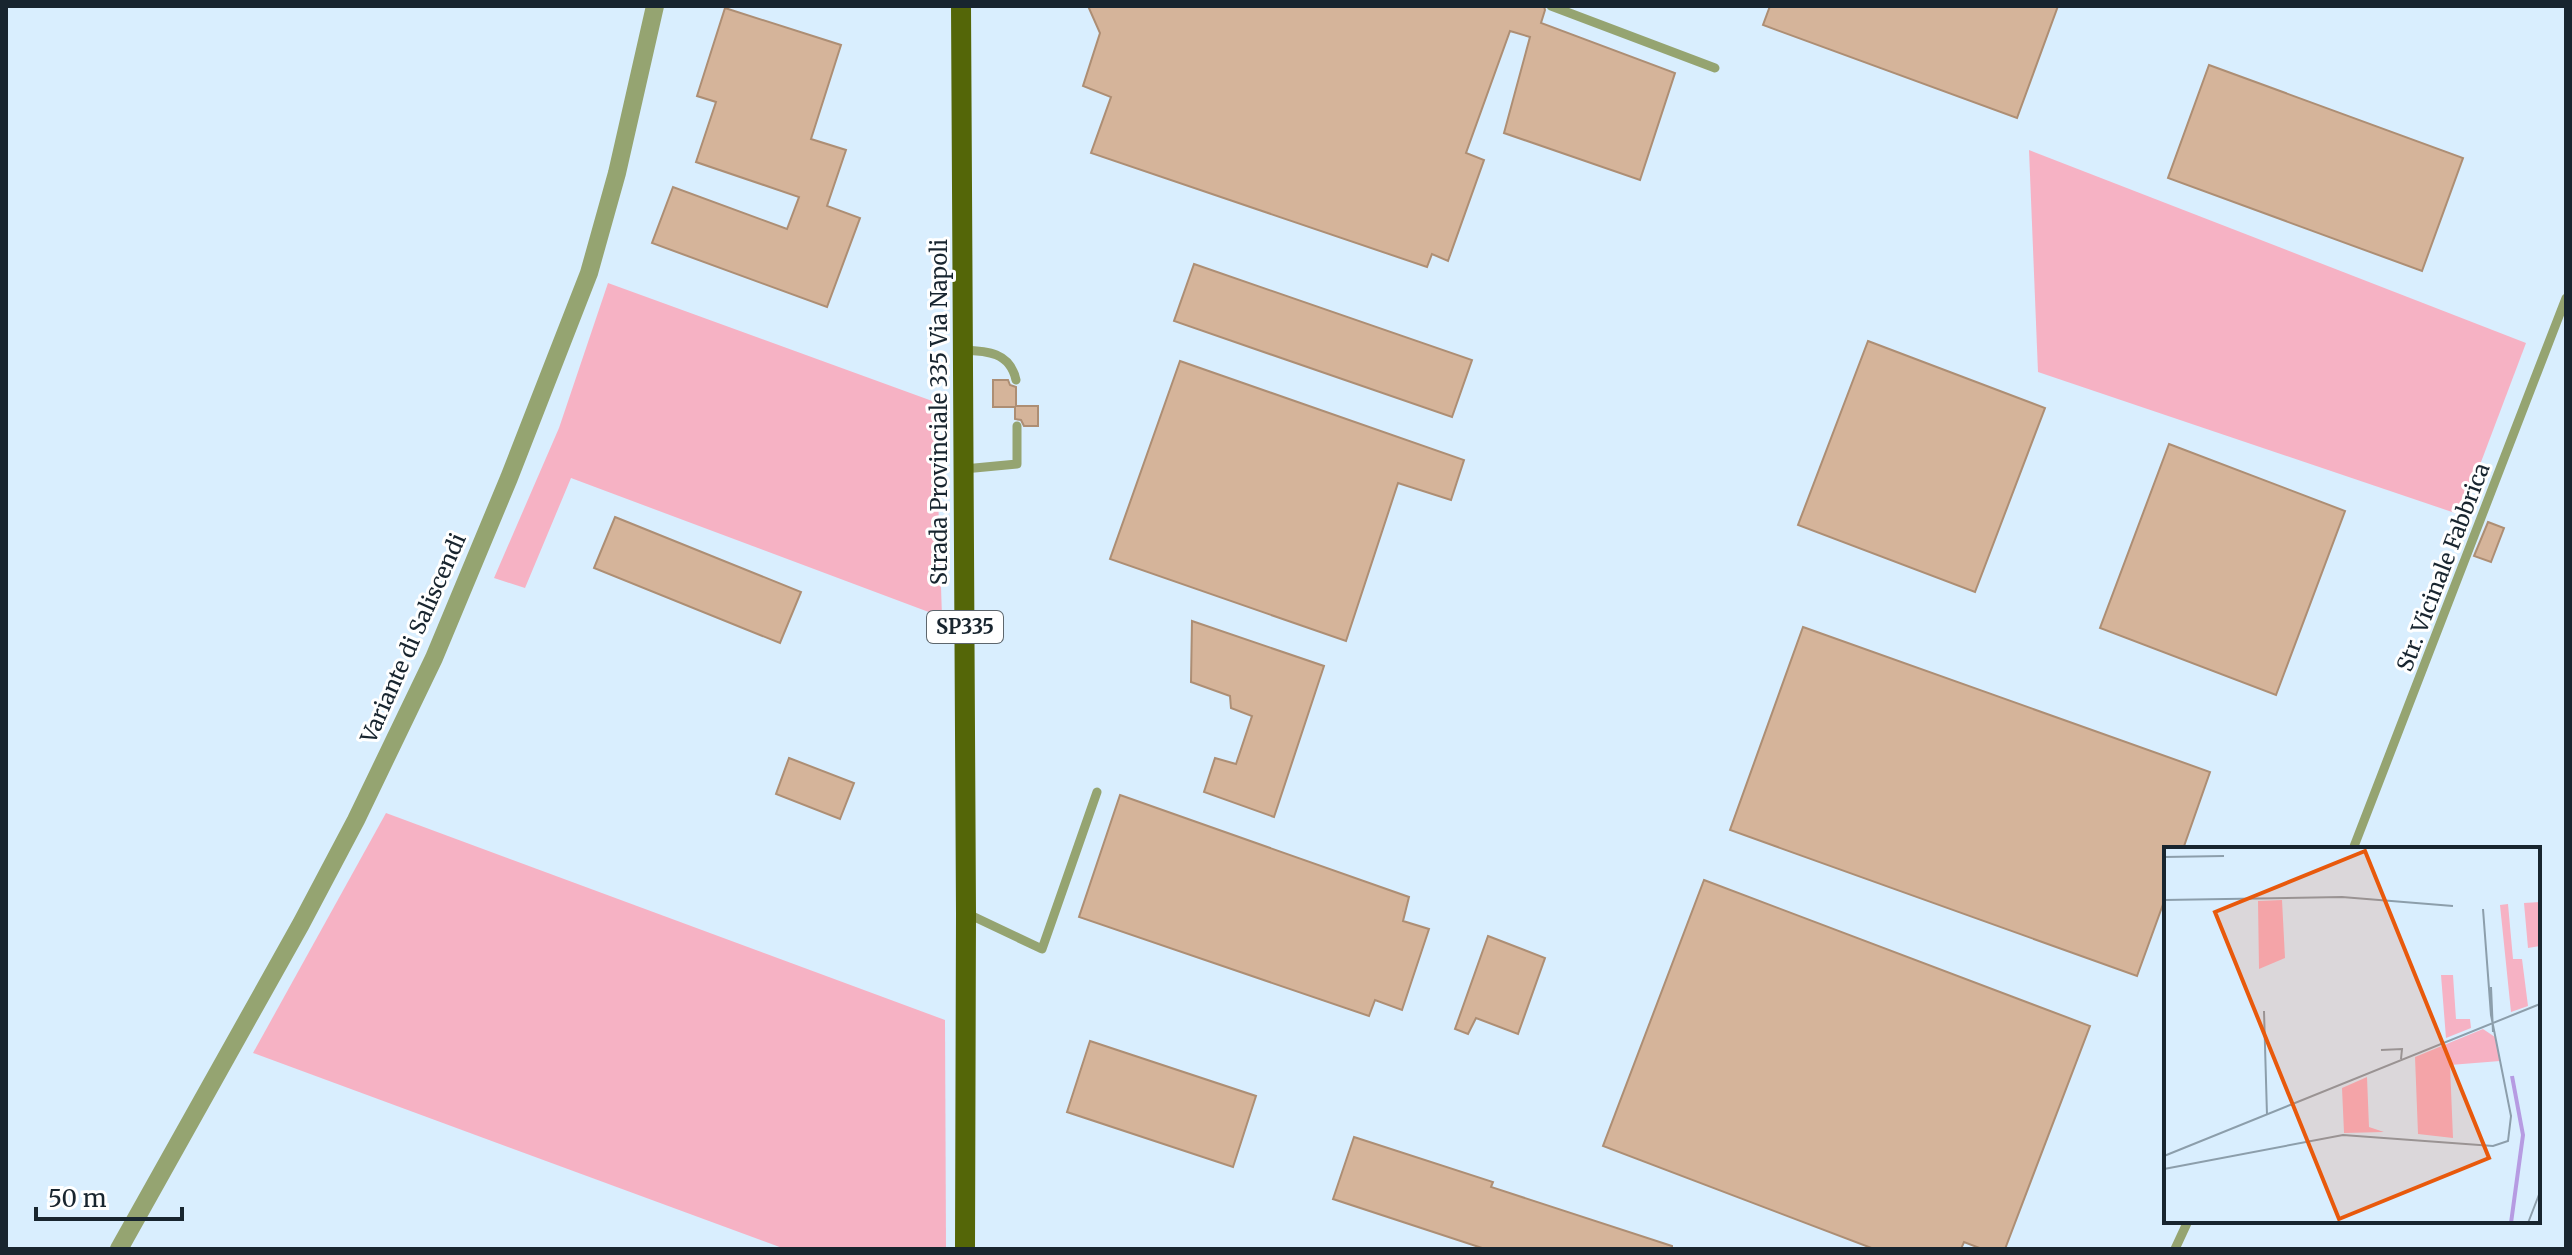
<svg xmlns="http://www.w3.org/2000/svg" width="2572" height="1255" font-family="Merriweather,serif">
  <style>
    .green { fill: #f6b2c4 }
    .building { fill: #d5b49a; stroke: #ad8e74; stroke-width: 2 }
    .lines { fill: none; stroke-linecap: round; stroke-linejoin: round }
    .lane { stroke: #95a471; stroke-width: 9 }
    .street { stroke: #95a471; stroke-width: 18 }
    .primary { stroke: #546608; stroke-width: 20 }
    .labels { text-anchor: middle; stroke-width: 6; stroke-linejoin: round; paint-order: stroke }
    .shield { fill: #fff; stroke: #5d666d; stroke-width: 2 }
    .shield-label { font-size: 20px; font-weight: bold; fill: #18252f }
    .street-label { font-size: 22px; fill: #18252f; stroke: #fff }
    .inset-river { fill: none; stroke: #b69be2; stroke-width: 4 }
    .inset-road { fill: none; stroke: #8c9eab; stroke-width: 2 }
    .view { fill: #e8590c; fill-opacity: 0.15; stroke: #e8590c; stroke-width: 4 }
    .inset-edge { fill: none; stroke: #18252f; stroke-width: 4 }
  </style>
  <rect width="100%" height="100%" fill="#d9eefe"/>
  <!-- green -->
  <g class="green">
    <polygon points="2029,150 2526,343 2461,515 2038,372"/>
    <polygon points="608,283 935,402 942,617 571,478 525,588 494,578 559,428"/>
    <polygon points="386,813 945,1020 946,1249 785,1249 253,1053"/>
  </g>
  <!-- building -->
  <g class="building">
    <polygon points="1088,6 1544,6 1545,10 1541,23 1675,73 1640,180 1504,133 1530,37 1510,31 1466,153 1484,160 1448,261 1432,254 1427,267 1091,153 1111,97 1083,86 1100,33"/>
    <polygon points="1770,6 2058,6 2017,118 1763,25"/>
    <polygon points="725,8 841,45 811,139 846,150 827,206 860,218 827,307 652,243 673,187 787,229 799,197 696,162 716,102 697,96"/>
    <polygon points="2209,65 2463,158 2422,271 2168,178"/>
    <polygon points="1194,264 1472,360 1452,417 1174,321"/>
    <polygon points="1868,341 2045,408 1975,592 1798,525"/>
    <polygon points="1180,361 1464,460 1451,500 1398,483 1346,641 1110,559"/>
    <polygon points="993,380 1008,380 1010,385 1016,387 1016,406 1038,406 1038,426 1024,426 1021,420 1015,419 1015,407 993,407"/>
    <polygon points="2169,444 2345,511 2276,695 2100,628"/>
    <polygon points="615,517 801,592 780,643 594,568"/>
    <polygon points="2488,522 2504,528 2491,562 2474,556"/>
    <polygon points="1192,621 1324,666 1274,817 1204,792 1215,758 1236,764 1252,716 1231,708 1230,696 1191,682"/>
    <polygon points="1803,627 2210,772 2183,849 2166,849 2166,896 2137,976 1730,830"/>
    <polygon points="789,758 854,783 840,819 776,794"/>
    <polygon points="1120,795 1409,897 1403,921 1429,929 1402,1010 1375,1000 1369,1016 1079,917"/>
    <polygon points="1704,880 2090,1026 2005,1249 1982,1249 1964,1242 1961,1249 1874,1249 1603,1146"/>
    <polygon points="1488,936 1545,958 1518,1034 1476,1018 1468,1034 1455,1029"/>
    <polygon points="1090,1041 1256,1096 1233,1167 1067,1112"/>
    <polygon points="1354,1137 1493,1182 1491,1187 1672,1246 1672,1249 1485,1249 1333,1199"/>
  </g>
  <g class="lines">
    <!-- lane -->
    <g class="lane">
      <polyline points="1551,6 1715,68"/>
      <path d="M963 350C987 351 1010 352 1016 380"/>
      <polyline points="964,469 1017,464 1017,426"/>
      <polyline points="2353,849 2566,298"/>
      <polyline points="966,913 1042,949 1097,792"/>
      <polyline points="2175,1249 2188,1221"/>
    </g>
    <!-- street -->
    <polyline class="street" points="119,1249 301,924 356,820 434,658 509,478 589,273 617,173 655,6"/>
    <!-- primary -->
    <polyline class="primary" points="961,6 966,913 965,1249"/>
  </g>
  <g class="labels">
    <!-- shield labels -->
    <rect class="shield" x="927" y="611" width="76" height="32" rx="6"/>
    <g class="shield-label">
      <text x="965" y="634">SP335</text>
    </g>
    <!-- street labels -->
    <g class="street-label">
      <text transform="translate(939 412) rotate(-90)" y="8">Strada Provinciale 335 Via Napoli</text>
      <text transform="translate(2443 567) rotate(-69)" y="8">Str. Vicinale Fabbrica</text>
      <text transform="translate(413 638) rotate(-66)" y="8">Variante di Saliscendi</text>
    </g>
  </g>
  <!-- overview -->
  <g transform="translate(2164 847)">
    <rect width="376" height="376" fill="#d9eefe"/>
    <path d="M118 53 121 111 95 122 94 54ZM376 55V99L364 101 360 56ZM344 57 349 112H358L364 159 347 165 336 58ZM277 128H289L292 172H306L307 181 282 191ZM319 182 331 190 336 214 286 218 289 291 254 287 251 210ZM203 230 205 280 220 285 180 286 178 241Z" fill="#f6b2c4"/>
    <path class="inset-river" d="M347 376 359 288 348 229"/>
    <path class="inset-road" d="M0 10 60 9M0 53 178 50 289 59M327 140 329 185M100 164 103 268M217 203 238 202 237 212M0 309 376 157M0 322 179 288 329 299 344 294 347 269 327 168 319 62M364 376 376 345"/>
    <path class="view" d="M201 4 325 311 175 372 51 65Z"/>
    <rect width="376" height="376" class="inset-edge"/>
  </g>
  <!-- border -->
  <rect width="2572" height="1255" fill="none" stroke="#18252f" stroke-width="16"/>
  <!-- scale -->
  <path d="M36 1207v12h146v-12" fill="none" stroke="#18252f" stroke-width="4"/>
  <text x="48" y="1207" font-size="24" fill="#18252f" stroke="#ffffff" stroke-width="6" paint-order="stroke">50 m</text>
</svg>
